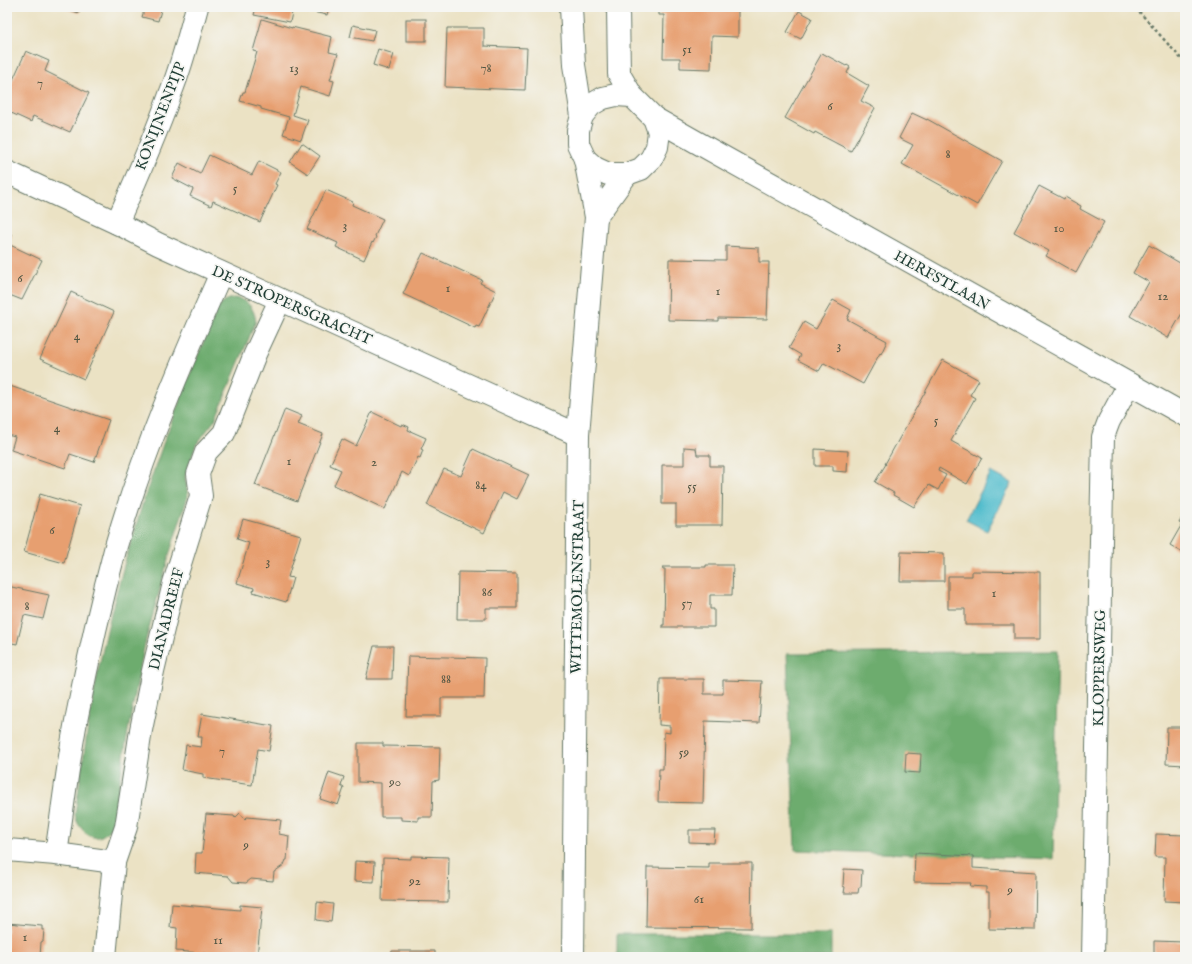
<svg xmlns="http://www.w3.org/2000/svg" width="1192" height="964" font-family="'IM FELL English',serif">
  <style>
    .forest { fill: #6dac6e; stroke: #467451 }
    .water { fill: #50bccc; stroke: #387c80 }
    .building { fill: #e79f6f }
    .lines { fill: none; stroke-linecap: round; stroke-linejoin: round }
    .street-casing { stroke: #676; stroke-width: 24 }
    .path { stroke: #676; stroke-width: 2.5; stroke-dasharray: 3 3; stroke-linecap: butt }
    .street { stroke: #fff; stroke-width: 22 }
    .labels { text-anchor: middle; stroke-width: 3.5; stroke-linejoin: round; paint-order: stroke }
    .number-label { font-size: 13px; fill: #515643 }
    .street-label { font-size: 15px; fill: #1f3d34; stroke: #f6f6f2 }
  </style>
  <rect width="100%" height="100%" fill="#f6f6f2"/>
  <filter id="ink" filterUnits="userSpaceOnUse"><feTurbulence type="fractalNoise" baseFrequency=".025" numOctaves="2"/><feDisplacementMap in="SourceGraphic" scale="8" xChannelSelector="R" yChannelSelector="G"/><feConvolveMatrix kernelMatrix="1 2 1 2 8 2 1 2 1" color-interpolation-filters="sRGB"/></filter>
  <filter id="wash" filterUnits="userSpaceOnUse"><feTurbulence type="fractalNoise" baseFrequency=".012" numOctaves="4" result="noise"/><feDisplacementMap in="SourceGraphic" scale="16" xChannelSelector="R" yChannelSelector="G"/><feGaussianBlur stdDeviation="0.9" result="paint"/><feColorMatrix in="noise" values="0 0 0 0 0 0 0 0 0 0 0 0 0 0 0 0 0 1.4 0 .05"/><feComposite in="paint" operator="in"/></filter>
  <g filter="url(#wash)">
    <rect width="100%" height="100%" fill="#ebe2c4"/>
    <!-- forest -->
    <g class="forest">
      <path d="M233 298C247 298 254 308 256 321L215 420 196 445 185 476 188 496 171 549 145 643 128 731 113 824C105 838 93 843 82 829 78 824 76 821 75 814L89 720 98 671 111 613 126 558 144 499 163 444 192 369 218 308C221 302 226 300 233 298Z"/>
      <polygon points="1058,651 1053,859 795,850 787,654"/>
      <rect x="617" y="934" width="214" height="23"/>
    </g>
    <!-- water -->
    <polygon class="water" points="991,472 1012,483 987,531 966,520"/>
    <g id="blocks">
      <!-- building -->
      <g class="building">
        <polygon points="60,7 81,7 79,13"/>
        <polygon points="145,7 162,7 158,21 142,17"/>
        <polygon points="256,7 329,7 327,15 293,8 290,22 254,15"/>
        <polygon points="659,7 738,7 738,37 712,36 711,69 680,68 680,58 663,58 664,15 659,15"/>
        <polygon points="799,11 812,18 801,39 787,32"/>
        <polygon points="262,19 292,28 292,27 332,37 329,52 338,54 330,80 334,81 330,96 301,87 293,115 308,120 301,140 283,134 289,117 261,109 261,107 240,101 243,92 245,92 257,52 253,51"/>
        <rect x="406" y="19" width="20" height="22"/>
        <polygon points="353,25 375,30 372,41 350,37"/>
        <polygon points="447,28 484,28 484,46 527,48 525,90 445,87"/>
        <polygon points="378,49 394,54 389,70 373,65"/>
        <polygon points="26,51 49,61 45,71 89,93 70,132 33,116 31,122 7,111 7,93"/>
        <polygon points="822,53 846,66 847,65 850,67 847,73 869,86 861,101 875,108 851,151 815,132 814,134 785,118"/>
        <polygon points="912,113 927,120 927,119 1002,161 977,205 902,164 913,145 899,138"/>
        <polygon points="302,143 320,156 308,174 290,162"/>
        <polygon points="209,155 252,175 259,161 281,172 275,184 277,185 260,222 213,201 211,206 190,196 193,189 172,178 179,163 200,174"/>
        <polygon points="1039,186 1064,199 1065,197 1081,206 1080,209 1104,222 1076,273 1046,256 1049,251 1014,232"/>
        <polygon points="326,190 353,202 352,205 383,219 375,236 376,237 373,243 372,242 364,260 336,247 338,243 307,229"/>
        <polygon points="7,232 12,235 8,244 42,260 22,300 7,294"/>
        <polygon points="1149,245 1185,266 1185,308 1168,338 1130,316 1149,282 1133,273"/>
        <polygon points="726,246 759,248 759,262 769,262 767,319 718,318 718,321 668,320 669,259 726,260"/>
        <polygon points="423,253 482,280 480,283 496,291 479,327 476,326 475,328 403,294"/>
        <polygon points="71,292 114,312 84,379 40,359"/>
        <polygon points="833,300 851,310 847,319 887,341 881,354 880,353 863,384 824,363 819,371 798,360 801,355 789,348 804,322 816,329"/>
        <polygon points="943,360 979,380 970,395 975,398 951,441 982,458 967,484 939,468 938,471 946,475 938,490 929,485 914,507 893,495 894,493 875,482 886,464 885,464"/>
        <polygon points="7,385 109,420 94,462 70,454 65,468 11,450 15,437 7,435"/>
        <polygon points="285,409 302,416 298,424 323,434 297,501 255,485"/>
        <polygon points="372,412 401,426 402,424 409,427 408,430 426,438 421,449 423,450 420,458 418,457 409,476 402,472 385,509 334,485 341,470 330,465 342,439 356,446"/>
        <polygon points="684,447 696,448 697,455 710,455 710,466 723,466 722,525 676,525 676,504 662,504 662,465 684,465"/>
        <polygon points="473,449 529,475 517,499 503,492 484,533 427,505 444,469 461,476"/>
        <polygon points="815,449 848,451 847,472 833,471 833,466 815,466"/>
        <polygon points="40,494 80,506 64,563 24,552"/>
        <polygon points="1185,512 1185,554 1170,545 1182,524 1179,523"/>
        <polygon points="243,519 301,535 288,577 293,578 286,602 253,592 254,588 237,583 249,543 237,539"/>
        <polygon points="901,552 944,553 944,581 900,581"/>
        <polygon points="706,565 733,565 732,595 710,595 710,609 714,609 714,627 662,627 662,625 664,625 665,569 663,569 662,567 706,567"/>
        <polygon points="972,571 1040,572 1040,639 1014,639 1014,625 965,625 965,609 948,609 948,576 972,576"/>
        <polygon points="458,572 517,573 517,608 486,608 486,619 457,619"/>
        <polygon points="7,586 49,595 43,619 24,615 17,644 7,642"/>
        <polygon points="374,646 393,646 392,679 366,679"/>
        <polygon points="408,656 485,658 484,698 441,698 441,716 406,716"/>
        <polygon points="660,679 704,679 704,694 723,694 723,680 762,681 759,723 705,721 703,803 658,802 659,769 663,769 664,732 670,733 670,726 659,725"/>
        <polygon points="202,714 273,726 269,751 258,749 252,785 203,778 203,774 182,770 186,745 201,747 202,737 198,737"/>
        <polygon points="1167,727 1185,727 1185,765 1166,764"/>
        <polygon points="358,743 383,743 383,746 440,747 439,780 433,781 432,817 418,817 418,821 401,820 401,817 381,817 381,783 358,782"/>
        <polygon points="906,753 921,754 920,773 905,772"/>
        <polygon points="329,772 344,777 341,786 344,788 338,805 320,799"/>
        <polygon points="240,813 245,819 247,817 281,820 279,834 289,836 287,860 286,860 284,865 274,872 273,881 251,879 246,883 233,882 228,876 195,873 196,853 202,853 206,814 234,816 235,818"/>
        <polygon points="689,830 715,830 714,843 689,842"/>
        <polygon points="1156,834 1185,835 1185,902 1164,901 1165,857 1155,857"/>
        <polygon points="915,853 973,856 973,868 1036,872 1035,930 989,929 989,892 986,892 986,887 970,886 971,883 914,882"/>
        <polygon points="411,856 449,857 448,902 382,901 383,858 411,859"/>
        <polygon points="355,861 375,862 374,882 354,881"/>
        <polygon points="709,863 752,863 751,928 646,927 647,867 709,868"/>
        <polygon points="844,869 862,870 861,887 859,887 858,893 844,893 845,887 843,886"/>
        <polygon points="317,902 333,904 331,922 316,920"/>
        <polygon points="172,904 240,910 240,905 262,907 257,957 213,957 213,954 176,951 177,928 170,927"/>
        <polygon points="7,923 42,926 42,930 44,930 43,941 41,942 40,957 7,957"/>
        <polygon points="1154,941 1185,942 1185,957 1154,957"/>
        <polygon points="392,951 435,951 435,957 391,957"/>
        <polygon points="361,955 376,956 376,957 361,957"/>
      </g>
    </g>
  </g>
  <g filter="url(#ink)">
    <use href="#blocks" fill-opacity="0" stroke="#676" stroke-width="1"/>
    <g class="lines">
      <!-- street casing -->
      <g class="street-casing">
        <g id="street">
          <polyline points="571,7 574,65 582,116"/>
          <polyline points="618,7 619,74 632,96 654,118 659,132 657,147 651,159 641,169 627,174 608,174 595,168 585,159 578,144 578,130 582,116 591,105 603,98 616,95 632,96"/>
          <polyline points="654,118 700,144 1185,415"/>
          <polyline points="7,172 117,223 158,244 578,435"/>
          <polyline points="596,217 627,174"/>
          <path d="M117 223C136 180 155 137 171 92 182 65 189 36 197 7"/>
          <polyline points="7,850 56,854 114,862"/>
          <path d="M56 854C63 808 68 761 77 716 88 659 101 602 116 546 143 452 182 362 221 273"/>
          <polyline points="105,957 114,862 126,827 141,730 153,671 174,583 201,496 198,474 206,452 224,433 255,354 280,300"/>
          <polyline points="573,957 578,435 596,217 585,159"/>
          <polyline points="1093,957 1103,437 1109,421 1129,384"/>
        </g>
      </g>
      <!-- path -->
      <polyline class="path" points="1135,7 1185,63"/>
      <!-- street -->
      <use href="#street" class="street"/>
    </g>
  </g>
  <g class="labels">
    <!-- number labels -->
    <g class="number-label">
      <text x="687" y="53">51</text>
      <text x="294" y="72">13</text>
      <text x="486" y="72">78</text>
      <text x="40" y="87">7</text>
      <text x="830" y="110">6</text>
      <text x="948" y="158">8</text>
      <text x="235" y="192">5</text>
      <text x="345" y="229">3</text>
      <text x="1059" y="232">10</text>
      <text x="20" y="282">6</text>
      <text x="448" y="292">1</text>
      <text x="718" y="295">1</text>
      <text x="1163" y="300">12</text>
      <text x="77" y="340">4</text>
      <text x="839" y="349">3</text>
      <text x="936" y="424">5</text>
      <text x="57" y="432">4</text>
      <text x="289" y="465">1</text>
      <text x="374" y="466">2</text>
      <text x="481" y="489">84</text>
      <text x="692" y="490">55</text>
      <text x="52" y="534">6</text>
      <text x="268" y="565">3</text>
      <text x="487" y="596">86</text>
      <text x="994" y="597">1</text>
      <text x="687" y="607">57</text>
      <text x="27" y="610">8</text>
      <text x="446" y="683">88</text>
      <text x="222" y="755">7</text>
      <text x="684" y="756">59</text>
      <text x="395" y="786">90</text>
      <text x="246" y="849">9</text>
      <text x="415" y="885">92</text>
      <text x="1010" y="894">9</text>
      <text x="699" y="903">61</text>
      <text x="25" y="941">1</text>
      <text x="218" y="944">11</text>
    </g>
    <!-- street labels -->
    <g class="street-label">
      <text transform="translate(160 116) rotate(-69)" y="5">KONIJNENPIJP</text>
      <text transform="translate(942 280) rotate(29)" y="5">HERFSTLAAN</text>
      <text transform="translate(292 305) rotate(24)" y="5">DE STROPERSGRACHT</text>
      <text transform="translate(577 587) rotate(-89)" y="5">WITTEMOLENSTRAAT</text>
      <text transform="translate(166 619) rotate(-76)" y="5">DIANADREEF</text>
      <text transform="translate(1099 668) rotate(-89)" y="5">KLOPPERSWEG</text>
    </g>
  </g>
  <!-- margin -->
  <rect width="1192" height="964" fill="none" stroke="#f6f6f2" stroke-width="24"/>
</svg>
